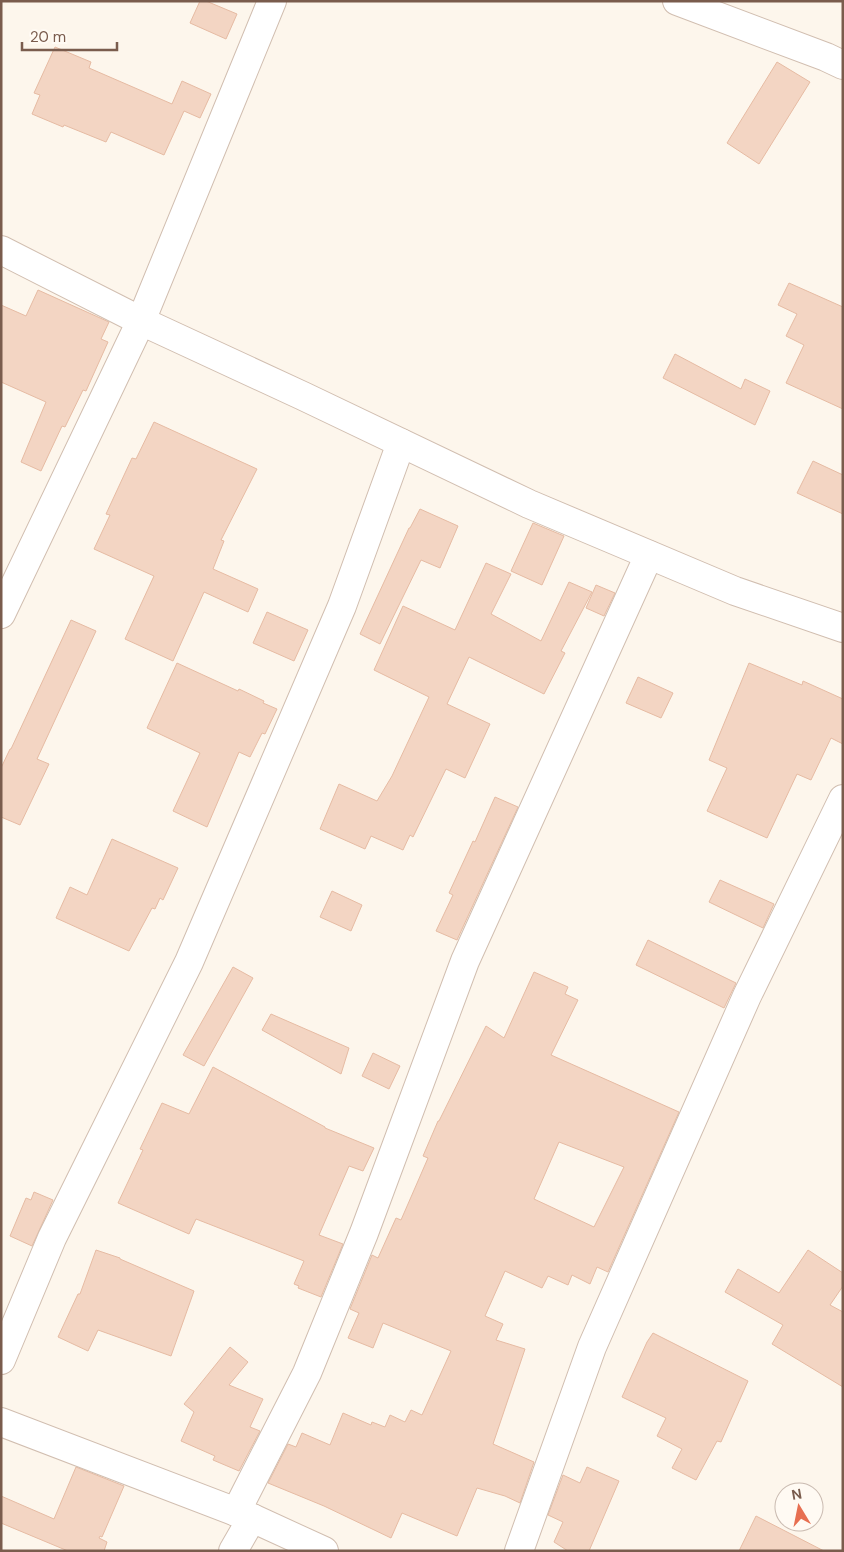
<svg xmlns="http://www.w3.org/2000/svg" width="844" height="1552" font-family="'DM Sans',sans-serif">
  <style>
    .building { fill: #f3d5c3; stroke: #e6bba3; fill-rule: evenodd }
    .lines { fill: none; stroke-linecap: round; stroke-linejoin: round }
    .street-casing { stroke: #d1beb0; stroke-width: 30 }
    .street { stroke: #fff; stroke-width: 28 }
  </style>
  <rect width="100%" height="100%" fill="#fdf6ec"/>
  <!-- building -->
  <g class="building">
    <polygon points="200,1 206,1 237,14 226,39 190,23"/>
    <polygon points="55,47 91,62 89,68 172,104 182,81 211,94 200,118 184,111 164,155 111,132 106,142 64,125 63,127 32,114 40,95 34,93"/>
    <polygon points="777,62 810,82 759,164 727,143"/>
    <polygon points="789,283 843,307 843,409 786,383 804,345 786,336 797,314 778,305"/>
    <polygon points="38,290 109,322 101,339 108,342 86,391 83,390 65,427 62,426 41,471 21,462 46,402 1,382 1,305 26,316"/>
    <polygon points="675,354 741,389 745,379 770,391 755,425 663,378"/>
    <polygon points="154,422 257,469 221,540 224,541 213,569 258,589 248,612 204,592 173,661 125,639 154,576 94,549 110,515 106,514 132,458 136,459"/>
    <polygon points="813,461 843,475 843,514 797,493"/>
    <polygon points="420,509 458,526 440,568 421,560 380,644 360,634 409,528 410,528"/>
    <polygon points="533,523 564,536 542,585 511,571"/>
    <polygon points="486,563 511,574 491,614 541,641 569,582 592,592 561,651 565,653 544,694 469,657 447,704 490,724 465,778 446,769 413,837 410,835 403,850 371,836 365,849 320,829 339,784 377,801 392,776 429,697 374,670 403,606 455,630"/>
    <polygon points="596,585 615,593 604,616 586,608"/>
    <polygon points="267,612 308,630 294,661 253,643"/>
    <polygon points="71,620 96,631 37,759 49,764 20,825 1,817 1,768 10,749 11,749"/>
    <polygon points="177,663 238,691 239,689 264,701 263,703 277,709 265,734 262,733 250,757 239,752 207,827 173,811 200,753 147,728"/>
    <polygon points="749,663 802,685 803,681 843,699 843,744 831,738 811,780 797,774 767,838 707,811 727,768 709,760"/>
    <polygon points="638,677 673,693 661,718 626,703"/>
    <polygon points="495,797 518,807 457,940 436,931 453,895 449,893 473,841 475,842"/>
    <polygon points="112,839 178,868 163,900 160,898 155,909 152,908 129,951 56,918 70,887 87,895"/>
    <polygon points="720,880 774,904 763,928 709,902"/>
    <polygon points="332,891 362,905 351,931 320,917"/>
    <polygon points="648,940 736,983 724,1008 636,965"/>
    <polygon points="233,967 253,978 204,1066 183,1055"/>
    <path d="M534 972 568 987 565 994 578 1000 551 1055 679 1112 608 1272 597 1267 590 1284 572 1275 568 1285 548 1276 542 1288 505 1271 485 1316 503 1324 496 1340 525 1349 493 1444 534 1462 520 1503 505 1496 477 1488 457 1536 402 1513 391 1538 324 1506 268 1483 288 1444 296 1447 302 1433 330 1445 343 1413 371 1425 372 1422 385 1427 390 1415 405 1422 411 1410 422 1415 451 1351 383 1323 373 1348 348 1338 359 1313 350 1309 372 1255 378 1258 396 1218 401 1220 428 1158 423 1156 438 1121H439L486 1026 504 1038ZM559 1142 624 1167 594 1227 534 1199Z"/>
    <polygon points="271,1014 349,1048 341,1074 262,1030"/>
    <polygon points="373,1053 400,1066 389,1089 362,1076"/>
    <polygon points="213,1067 325,1127 325,1128 374,1148 363,1171 349,1166 319,1235 343,1244 321,1297 298,1288 299,1286 294,1284 304,1261 196,1219 189,1234 118,1203 143,1150 140,1149 162,1103 189,1114"/>
    <polygon points="34,1192 53,1200 32,1246 10,1236 26,1198 31,1200"/>
    <polygon points="96,1250 120,1258 120,1259 194,1291 171,1356 98,1330 88,1351 58,1337 78,1294 80,1294"/>
    <polygon points="808,1250 843,1273 843,1286 830,1305 843,1312 843,1387 772,1344 783,1325 725,1292 738,1269 779,1293"/>
    <polygon points="653,1333 748,1381 721,1442 717,1441 696,1480 672,1468 682,1449 657,1436 666,1418 622,1397 647,1342"/>
    <polygon points="230,1347 248,1362 229,1385 263,1399 250,1427 260,1431 239,1471 213,1460 215,1456 181,1441 194,1412 184,1404"/>
    <polygon points="76,1467 124,1486 102,1537 100,1536 99,1538 107,1542 104,1551 68,1551 1,1523 1,1496 54,1519"/>
    <polygon points="587,1467 619,1481 589,1551 568,1551 554,1542 563,1522 548,1515 563,1475 580,1483"/>
    <polygon points="756,1516 824,1551 739,1551"/>
  </g>
  <g class="lines">
    <!-- street casing -->
    <g class="street-casing">
      <g id="street">
        <polyline points="677,1 826,57 843,65"/>
        <polyline points="1,250 141,321 303,396 529,504 735,591 843,628"/>
        <polyline points="1,614 141,321 272,1"/>
        <polyline points="1,1360 52,1238 189,962 342,606 401,443"/>
        <polyline points="1,1422 252,1518 324,1551"/>
        <polyline points="236,1512 307,1373 364,1233 465,961 649,555"/>
        <polyline points="233,1551 252,1518"/>
        <polyline points="519,1551 592,1347 747,996 843,799"/>
      </g>
    </g>
    <!-- street -->
    <use href="#street" class="street"/>
  </g>
  <!-- border -->
  <rect width="844" height="1552" fill="none" stroke="#7a5c4d" stroke-width="5"/>
  <!-- north arrow -->
  <g transform="translate(799 1507) rotate(350)"><circle r="24" fill="#fffaf3" stroke="#cabbb1"/>
  <path d="M0-4L9 19L0 12L-9 19Z" fill="#e76f51"/>
  <text y="-8" font-size="14" font-weight="bold" text-anchor="middle" fill="#7a5c4d">N</text>
  </g>
  <!-- scale -->
  <path d="M22 42v8h95v-8" fill="none" stroke="#7a5c4d" stroke-width="2.5"/>
  <text x="30" y="42" font-size="15" fill="#7a5c4d" stroke="#fffaf3" stroke-width="4" paint-order="stroke">20 m</text>
</svg>
